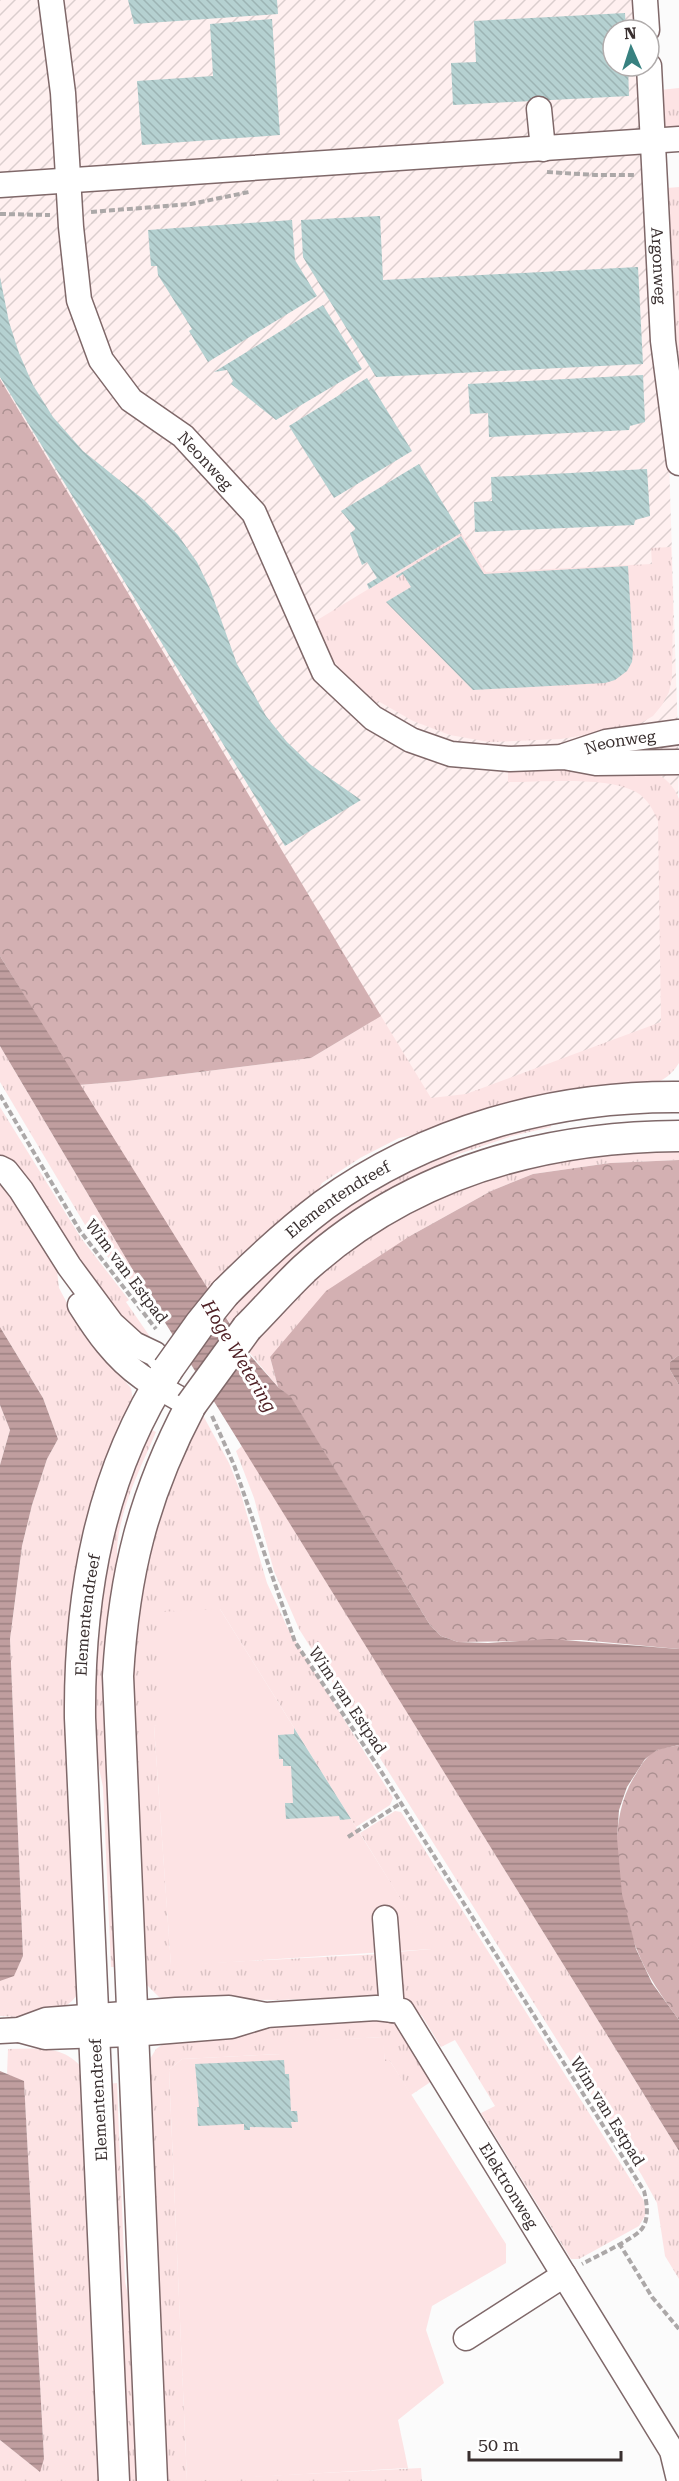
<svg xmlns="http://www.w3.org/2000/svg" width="679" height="2481" font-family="'Roboto Serif',serif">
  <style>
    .industrial { fill: url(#industrial-furrows); fill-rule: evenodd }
    .grass { fill: url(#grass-tufts) }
    .forest { fill: url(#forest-crowns) }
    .green { fill: #fde3e4 }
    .water { fill: url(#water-rules) }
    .building { fill: url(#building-back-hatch) }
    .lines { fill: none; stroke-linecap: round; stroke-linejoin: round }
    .minor-casing { stroke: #7f6869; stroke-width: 27 }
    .major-casing { stroke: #7f6869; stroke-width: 33 }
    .path { stroke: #aca8a8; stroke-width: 4; stroke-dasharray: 6 3; stroke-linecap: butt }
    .minor { stroke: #fff; stroke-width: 24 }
    .major { stroke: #fff; stroke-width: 30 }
    .major-bridge-casing { stroke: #7f6869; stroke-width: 33; stroke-linecap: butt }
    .major-bridge { stroke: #fff; stroke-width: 30 }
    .labels { text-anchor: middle; stroke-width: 6; stroke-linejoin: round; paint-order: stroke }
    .street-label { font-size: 16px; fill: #392f2f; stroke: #fff }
    .water-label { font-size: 18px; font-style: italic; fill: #4f2025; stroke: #fff }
  </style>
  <defs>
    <pattern id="industrial-furrows" width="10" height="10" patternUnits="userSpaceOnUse" patternTransform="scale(1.5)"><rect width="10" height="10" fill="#fff0f0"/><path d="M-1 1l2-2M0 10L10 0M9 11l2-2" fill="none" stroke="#dbcece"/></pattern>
    <pattern id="grass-tufts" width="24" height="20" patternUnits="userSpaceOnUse" patternTransform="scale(1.5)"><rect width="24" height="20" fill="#fde3e4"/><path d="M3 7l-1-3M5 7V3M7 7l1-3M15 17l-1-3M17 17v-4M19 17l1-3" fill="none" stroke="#dac3c4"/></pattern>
    <pattern id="forest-crowns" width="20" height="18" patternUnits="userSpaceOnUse" patternTransform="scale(1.5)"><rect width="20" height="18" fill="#d3b0b2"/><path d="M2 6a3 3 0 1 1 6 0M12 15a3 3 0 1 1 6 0" fill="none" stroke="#ac9091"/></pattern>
    <pattern id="water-rules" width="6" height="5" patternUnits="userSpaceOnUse" patternTransform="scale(1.5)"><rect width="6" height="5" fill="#c09e9f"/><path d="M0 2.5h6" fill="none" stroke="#9d8182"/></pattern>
    <pattern id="building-back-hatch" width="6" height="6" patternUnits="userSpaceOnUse" patternTransform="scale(1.5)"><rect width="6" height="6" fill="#b5d1d1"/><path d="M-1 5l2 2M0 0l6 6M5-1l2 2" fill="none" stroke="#9cb4b4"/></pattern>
  </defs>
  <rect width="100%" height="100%" fill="#fbfbfb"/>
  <!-- industrial -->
  <path class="industrial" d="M0 0H654L679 768 670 1068 411 1128 0 429ZM613 30H649V66H613Z"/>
  <!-- grass -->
  <g class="grass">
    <polygon points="679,88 679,126 663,127 660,90"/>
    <polygon points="679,187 679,396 675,374 667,188"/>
    <path d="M461 533 486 572 652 564 651 548 671 547 673 601 672 678 669 692 662 705 653 716 641 723 626 728 561 739 489 742 450 735 413 721 378 701 375 705C359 692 313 642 314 622Z"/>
    <path d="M561 768C582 769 647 767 662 777 670 782 676 791 679 799V1063C670 1078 658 1083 643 1087L399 1138 360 1158 322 1183 314 1198 211 1295 79 1085 128 1081 311 1058 381 1016 431 1098 466 1094 661 1022 658 821C653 810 648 799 636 792 608 776 542 782 508 782V770Z"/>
    <polygon points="0,1046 143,1287 136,1292 94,1240 0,1082"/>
    <polygon points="0,1107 81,1238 129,1300 126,1302 153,1341 125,1328 8,1159 0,1156"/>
    <polygon points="550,1118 551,1127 512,1136 459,1154 407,1184 233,1328 223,1312 290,1244 414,1163"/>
    <polygon points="679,1145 679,1160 610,1163 533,1174 491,1191 410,1236 270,1357 278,1387 244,1346 328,1262 442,1192 554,1155"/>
    <path d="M2 1185 9 1190 49 1255 57 1271 59 1288 83 1333 131 1388 133 1400 101 1490 77 1995C62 2017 25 2018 0 2016V1981L14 1975 23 1956 10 1639 22 1546 32 1505 47 1459 58 1439 43 1398 0 1327V1186Z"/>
    <polygon points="0,1405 10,1430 0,1465"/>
    <polygon points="200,1410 229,1463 240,1491 267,1583 289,1631 393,1798 390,1805 356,1827 220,1609 160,1725 154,1726 171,1965 380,1954 382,1988 376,1996 279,2000 171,1999 159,1997 146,1984 129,1701 143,1552"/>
    <path d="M148 1428 156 1432C140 1469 120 1508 117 1548L120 1967H111L103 1787 93 1740 90 1694 102 1561Z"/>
    <polygon points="242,1446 679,2151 679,2279 665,2256 657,2203 641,2174 299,1629 274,1571 254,1498 236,1451"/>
    <polygon points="395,1811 401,1812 644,2201 646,2214 639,2226 579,2259 571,2259 481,2113 495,2106 455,2040 441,2047 422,2016 403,2000 397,1952 431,1949 360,1833"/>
    <polygon points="381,2019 399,2024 435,2079 411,2095 390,2061 385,2061 382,2037 281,2043 281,2054 182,2059 169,2070 187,2480 421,2468 422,2481 163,2481 147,2064 156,2049 166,2042 260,2029"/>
    <path d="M8 2049C36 2049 63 2044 83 2069L104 2481H0V2440L39 2471 44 2459 24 2082 7 2074Z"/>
    <polygon points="117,2083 125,2282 136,2330 142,2481 124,2481 107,2084"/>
  </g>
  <!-- forest -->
  <g class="forest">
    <polygon points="0,379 381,1016 311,1058 128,1081 79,1085 0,956"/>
    <polygon points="679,1160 679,1355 670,1362 670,1370 679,1385 679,1649 581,1640 458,1642 441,1636 430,1625 291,1398 278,1387 270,1357 326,1291 410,1236 491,1191 533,1174 610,1163"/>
    <path d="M679 1745V2020C663 1998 647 1976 637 1950 617 1899 604 1822 636 1774 641 1765 647 1755 657 1750 663 1747 672 1747 679 1745Z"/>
  </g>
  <!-- green -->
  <g class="green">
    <polygon points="220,1609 432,1949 171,1966 154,1726 160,1724 158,1612"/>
    <polygon points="383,2037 385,2061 390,2061 506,2244 506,2263 432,2306 426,2330 444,2383 398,2420 408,2468 187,2481 169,2070 182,2059 281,2054 280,2042"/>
  </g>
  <!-- water -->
  <g class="water">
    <polygon points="0,956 248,1353 278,1387 291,1397 430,1625 441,1636 458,1642 488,1643 550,1639 679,1649 679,1745 657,1750 645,1759 627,1787 619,1810 617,1838 622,1894 636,1949 652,1983 679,2020 679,2151 143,1287 0,1046"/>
    <polygon points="0,1327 43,1398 58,1439 47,1459 32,1505 22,1546 10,1639 23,1956 14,1976 0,1981 0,1465 10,1430 0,1405"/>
    <polygon points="679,1355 679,1385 670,1370 670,1362"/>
    <polygon points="0,2071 24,2081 44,2459 40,2472 0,2440"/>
  </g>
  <!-- building -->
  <g class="building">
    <polygon points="128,0 277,0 278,14 134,24"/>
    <polygon points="625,13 626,30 613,30 613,66 628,66 629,96 453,105 451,63 476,62 474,21"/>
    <polygon points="272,19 280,135 142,145 137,81 213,76 210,24"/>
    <polygon points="380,216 383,280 638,267 643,364 376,377 303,257 301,220"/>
    <polygon points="292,220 295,260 317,296 208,362 189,331 192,329 158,275 157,266 151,266 148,230"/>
    <polygon points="0,277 9,322 19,353 33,385 53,417 83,451 144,500 178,535 197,562 210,589 237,664 266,716 287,742 311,765 361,800 285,846 0,377"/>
    <polygon points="323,305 362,369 276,420 231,384 233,381 227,370 214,372"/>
    <polygon points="643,375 645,422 630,426 629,430 489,437 488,413 470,414 468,384"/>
    <polygon points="367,378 412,451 334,498 289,426"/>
    <polygon points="419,464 461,533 369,589 367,584 377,578 367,562 362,565 350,533 355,530 355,528 341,511"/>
    <polygon points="647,469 650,516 635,520 634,525 475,532 474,502 492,501 491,477"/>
    <polygon points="461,536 484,574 628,566 633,651 632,662 627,671 615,680 605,683 473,690 386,602 411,587 403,574 397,578 396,576"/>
    <polygon points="294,1728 351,1819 340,1820 339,1816 286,1819 285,1803 293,1803 291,1766 283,1766 283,1759 279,1759 278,1735 294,1734"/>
    <polygon points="284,2060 285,2074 289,2074 291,2111 297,2111 298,2122 291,2122 292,2128 250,2127 250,2130 244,2130 244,2124 198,2126 197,2107 199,2107 195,2064"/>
  </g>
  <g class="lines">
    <!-- minor casing -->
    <g class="minor-casing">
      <g id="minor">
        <path id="s1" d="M51 0 63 93 71 227 79 300 101 360 131 400 183 436 254 513 324 672 373 718 411 740 451 754 510 759 564 757 596 763 679 762"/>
        <polyline points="645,0 647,30"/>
        <path id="s2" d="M649 66 663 341 679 463"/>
        <polyline points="539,109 543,149"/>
        <polyline points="0,185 679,139"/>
        <path id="s3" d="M564 756 606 742 679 732"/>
        <polyline points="0,1168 6,1171 21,1190 69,1266 112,1324 134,1344 155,1354 168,1369"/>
        <path d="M80 1305C97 1332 115 1358 142 1377 157 1387 175 1396 191 1405"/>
        <polyline points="385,1918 392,2010"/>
        <polyline points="19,2030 45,2037 132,2034 231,2026 264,2016"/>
        <path id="s4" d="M0 2031 19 2030 46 2020 176 2010 229 2008 266 2015 376 2008 402 2011 672 2451 679 2480"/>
        <polyline points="466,2338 564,2275"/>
      </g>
    </g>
    <!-- major casing -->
    <g class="major-casing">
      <g id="major">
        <path id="s5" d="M225 1293C256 1262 288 1232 324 1205 426 1131 553 1096 679 1097"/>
        <path d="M247 1328C266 1309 284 1288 304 1269 410 1173 540 1137 679 1136"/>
        <path id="s6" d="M114 2481 80 1718C79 1594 100 1474 168 1369"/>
        <path d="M152 2481 118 1676C124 1574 143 1496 191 1405"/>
      </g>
    </g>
    <!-- path -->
    <g class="path">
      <polyline points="547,172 595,175 636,175"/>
      <polyline points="91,212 191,204 249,192"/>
      <polyline points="0,214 50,215"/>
      <polyline points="0,1095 80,1231 156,1329"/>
      <path d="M212 1416 234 1465 295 1642 379 1768 644 2191C647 2203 650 2221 640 2231 631 2240 595 2257 582 2264"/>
      <polyline points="348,1837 401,1803"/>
      <polyline points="619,2243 652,2297 679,2329"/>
    </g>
    <!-- minor -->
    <use href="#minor" class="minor"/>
    <!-- major -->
    <use href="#major" class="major"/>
    <!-- major-bridge casing -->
    <g class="major-bridge-casing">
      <g id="major-bridge">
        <polyline points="168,1369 200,1324 225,1293"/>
        <polyline points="191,1405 247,1328"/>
      </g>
    </g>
    <!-- major-bridge -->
    <use href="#major-bridge" class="major-bridge"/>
  </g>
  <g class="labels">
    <!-- street labels -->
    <g class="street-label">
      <text dy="6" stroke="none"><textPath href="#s2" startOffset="200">Argonweg</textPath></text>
      <text dy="6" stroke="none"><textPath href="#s1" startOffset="512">Neonweg</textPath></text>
      <text dy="6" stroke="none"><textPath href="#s3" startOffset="58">Neonweg</textPath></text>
      <text dy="6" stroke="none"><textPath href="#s5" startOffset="147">Elementendreef</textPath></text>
      <text transform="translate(127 1271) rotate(53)" y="6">Wim van Estpad</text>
      <text dy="6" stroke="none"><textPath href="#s6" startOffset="867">Elementendreef</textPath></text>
      <text transform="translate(348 1700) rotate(56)" y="6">Wim van Estpad</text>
      <text transform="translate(98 2100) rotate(-93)" y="6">Elementendreef</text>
      <text transform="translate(608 2111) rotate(58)" y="6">Wim van Estpad</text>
      <text dy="6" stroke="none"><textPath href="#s4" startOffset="610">Elektronweg</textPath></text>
    </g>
    <!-- water labels -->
    <g class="water-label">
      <text transform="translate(239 1356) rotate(59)" y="6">Hoge Wetering</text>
    </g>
  </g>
  <!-- north arrow -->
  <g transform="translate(631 48) rotate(357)"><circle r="28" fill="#ffffff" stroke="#b0acac" stroke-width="1.5"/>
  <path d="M0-4.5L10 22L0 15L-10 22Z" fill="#388180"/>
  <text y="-9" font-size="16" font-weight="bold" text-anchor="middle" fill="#392f2f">N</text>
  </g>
  <!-- scale -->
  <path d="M469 2451v9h152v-9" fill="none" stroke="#392f2f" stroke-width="3"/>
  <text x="478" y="2451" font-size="18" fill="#392f2f" stroke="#ffffff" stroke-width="4.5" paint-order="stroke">50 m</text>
</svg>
